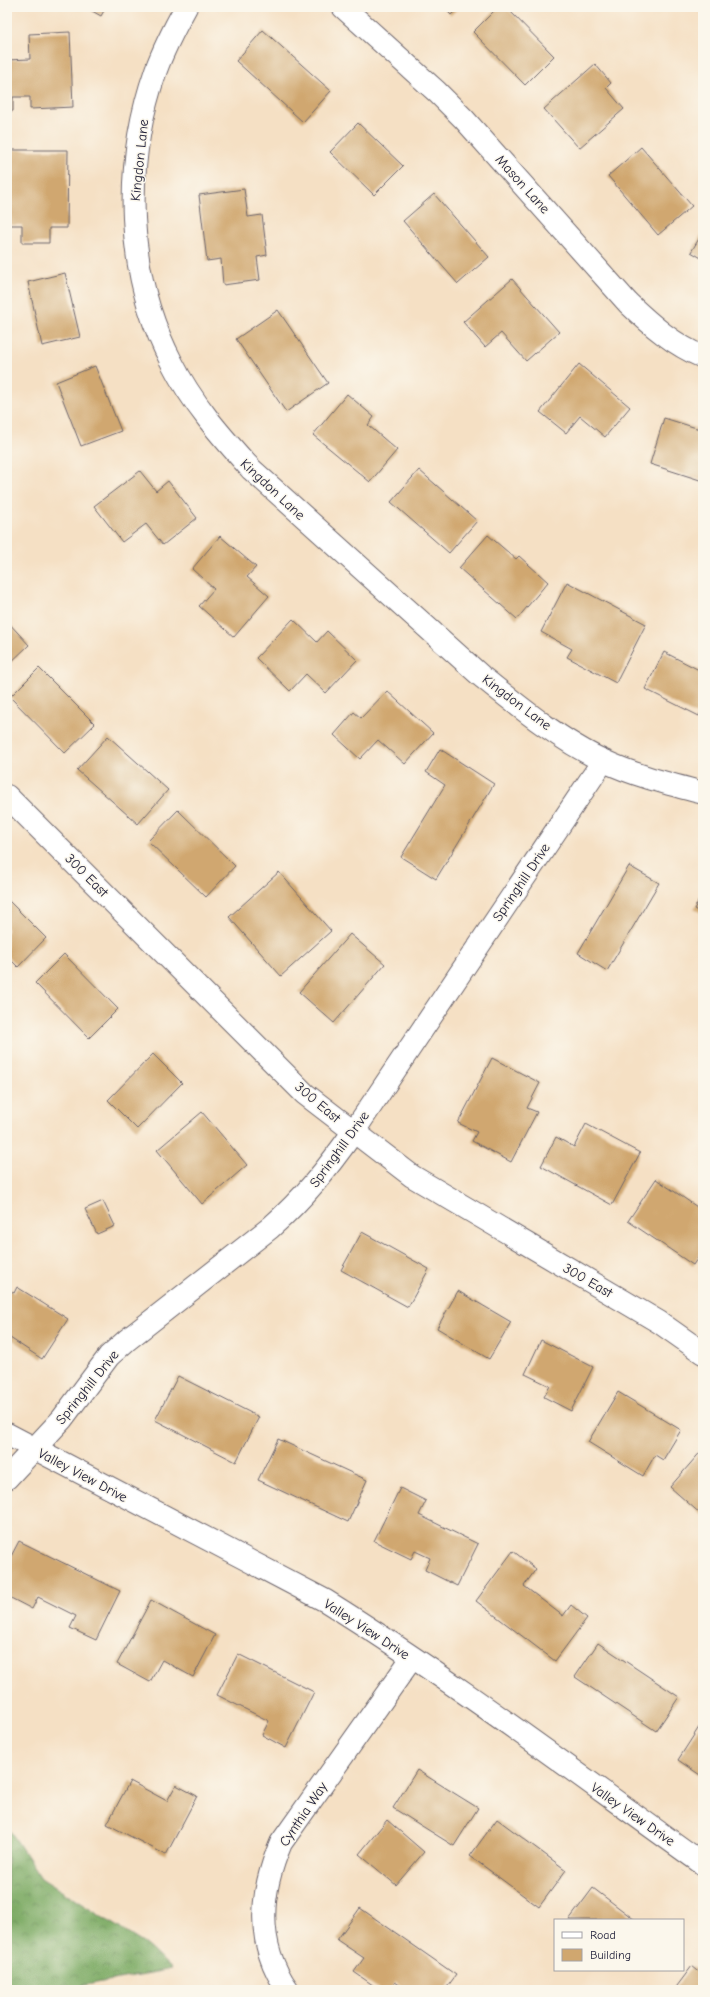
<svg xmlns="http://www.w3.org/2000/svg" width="710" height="1997" font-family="'Comic Neue',sans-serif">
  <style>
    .forest { fill: url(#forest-crowns); stroke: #4f664f }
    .building { fill: #d0a76f }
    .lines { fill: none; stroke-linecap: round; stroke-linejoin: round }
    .minor-casing { stroke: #6c646b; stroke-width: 24 }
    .minor { stroke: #fff; stroke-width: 22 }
    .labels { text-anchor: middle; stroke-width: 3; stroke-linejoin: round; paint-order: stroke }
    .street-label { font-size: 14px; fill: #22223b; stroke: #fbf7ec }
  </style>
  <defs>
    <pattern id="forest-crowns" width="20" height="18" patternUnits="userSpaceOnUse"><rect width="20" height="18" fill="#7caa63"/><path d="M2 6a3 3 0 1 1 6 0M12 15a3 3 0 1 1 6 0" fill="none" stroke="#658a53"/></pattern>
  </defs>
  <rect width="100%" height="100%" fill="#fbf7ec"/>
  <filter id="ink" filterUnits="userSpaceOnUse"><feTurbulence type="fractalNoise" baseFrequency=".025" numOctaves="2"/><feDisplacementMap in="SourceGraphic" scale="8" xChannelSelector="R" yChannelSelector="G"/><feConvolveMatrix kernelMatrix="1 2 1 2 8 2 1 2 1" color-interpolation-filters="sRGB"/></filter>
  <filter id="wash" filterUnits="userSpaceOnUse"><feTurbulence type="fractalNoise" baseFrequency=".012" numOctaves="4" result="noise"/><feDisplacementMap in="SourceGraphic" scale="16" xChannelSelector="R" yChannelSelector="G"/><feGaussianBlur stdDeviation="0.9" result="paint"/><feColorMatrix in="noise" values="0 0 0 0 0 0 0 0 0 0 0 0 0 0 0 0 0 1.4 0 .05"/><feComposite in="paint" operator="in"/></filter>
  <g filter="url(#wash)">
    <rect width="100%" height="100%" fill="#f5e0c4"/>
    <!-- forest -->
    <polygon class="forest" points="7,1826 41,1878 146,1945 172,1969 86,1985 72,1990 7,1990"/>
    <g id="blocks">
      <!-- building -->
      <g class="building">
        <polygon points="85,7 106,7 101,16"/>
        <polygon points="443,7 459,7 451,15"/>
        <polygon points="498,7 506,7 554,56 525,85 473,32"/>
        <polygon points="263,30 331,91 303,122 236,61"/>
        <polygon points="70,32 73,107 30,109 30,97 13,97 13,111 7,112 7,60 30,59 29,34"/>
        <polygon points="595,64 611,83 606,88 624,109 579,148 544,109"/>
        <polygon points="358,123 403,166 374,195 330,152"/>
        <polygon points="641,147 692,206 658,235 608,176"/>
        <polygon points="7,150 68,150 67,228 49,228 49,243 22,243 22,225 7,225"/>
        <polygon points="244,189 248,217 262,215 267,255 257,257 260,280 223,285 221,259 207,261 199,195"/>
        <polygon points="434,194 489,257 458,284 403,221"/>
        <polygon points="703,232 703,259 691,252"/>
        <polygon points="65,273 80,337 42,346 28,282"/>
        <polygon points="512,279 559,332 526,361 501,333 485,347 463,322"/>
        <polygon points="278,310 328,383 286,412 236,339"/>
        <polygon points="579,364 630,407 605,437 580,416 566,433 540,412"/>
        <polygon points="95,366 121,431 81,446 56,382"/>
        <polygon points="347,394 374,417 368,425 397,450 370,482 313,435"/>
        <polygon points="664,418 703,430 703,481 650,464"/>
        <polygon points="419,470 477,521 449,553 391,502"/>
        <polygon points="140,471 156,491 168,481 197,518 163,545 146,524 122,542 94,506"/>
        <polygon points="488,535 516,559 519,556 548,582 517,619 459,568"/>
        <polygon points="220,536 256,567 247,577 269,596 234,637 199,606 214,589 192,569"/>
        <polygon points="567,582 646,624 616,683 567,657 572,649 541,632"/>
        <polygon points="293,619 317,642 327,631 357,660 326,693 306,674 290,691 256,658"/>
        <polygon points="7,621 29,645 7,666"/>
        <polygon points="664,652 703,672 703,707 699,716 645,689"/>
        <polygon points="39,668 95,724 65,753 10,697"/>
        <polygon points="387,691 433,733 405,764 378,740 360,759 334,735 354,712 361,718"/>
        <polygon points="108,736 168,790 138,824 77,770"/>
        <polygon points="440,749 494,784 436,879 401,857 445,785 426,772"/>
        <polygon points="178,810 235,866 206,897 148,841"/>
        <polygon points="629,866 659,883 607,971 578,953"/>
        <polygon points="279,872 331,931 281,976 229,917"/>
        <polygon points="703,893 703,914 694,909"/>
        <polygon points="7,899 46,938 18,967 7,956"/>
        <polygon points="350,934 385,964 334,1023 299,992"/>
        <polygon points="64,954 118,1009 89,1038 35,983"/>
        <polygon points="153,1054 182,1083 137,1129 108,1100"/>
        <polygon points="492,1058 540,1083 527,1108 537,1112 511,1162 472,1141 477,1132 458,1123"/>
        <polygon points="202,1112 247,1165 202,1204 157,1150"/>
        <polygon points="586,1124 640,1153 612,1205 541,1166 556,1137 574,1147"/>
        <polygon points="656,1179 703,1211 703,1250 693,1265 628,1221"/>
        <polygon points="103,1201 115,1226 97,1234 85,1209"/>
        <polygon points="362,1232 429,1269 408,1307 341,1270"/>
        <polygon points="17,1287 68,1319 42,1359 7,1336 7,1288 14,1293"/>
        <polygon points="458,1291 511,1322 489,1359 437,1328"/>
        <polygon points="541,1340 593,1367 571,1411 544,1397 550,1386 525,1374"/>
        <polygon points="178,1376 259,1417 236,1462 155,1420"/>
        <polygon points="618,1392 681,1430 663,1460 655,1455 643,1476 588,1442"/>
        <polygon points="278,1439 367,1480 348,1522 258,1480"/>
        <polygon points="703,1449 703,1516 670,1487"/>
        <polygon points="400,1488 426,1501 419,1515 478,1544 457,1586 425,1570 430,1558 415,1551 411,1559 374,1541"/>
        <polygon points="19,1541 120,1591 96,1640 70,1628 76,1616 38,1597 32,1609 7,1596 7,1564"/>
        <polygon points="513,1551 536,1569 524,1586 563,1616 571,1605 587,1618 555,1661 476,1601"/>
        <polygon points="151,1600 215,1635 193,1677 162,1660 150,1682 117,1664"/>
        <polygon points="598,1643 679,1697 656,1731 575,1677"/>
        <polygon points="238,1654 314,1692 286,1748 262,1735 269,1721 217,1695"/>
        <polygon points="703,1721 703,1777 678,1760"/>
        <polygon points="417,1770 478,1808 454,1846 393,1808"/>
        <polygon points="130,1781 167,1801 176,1785 197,1796 166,1855 107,1824"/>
        <polygon points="497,1819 566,1870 539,1907 470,1856"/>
        <polygon points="387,1820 424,1852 396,1885 359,1854"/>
        <polygon points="593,1888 635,1920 569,1920"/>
        <polygon points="360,1908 456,1975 445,1990 407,1990 395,1982 390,1990 380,1990 354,1972 364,1958 337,1940"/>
        <polygon points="692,1966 703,1975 703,1990 674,1990"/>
      </g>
    </g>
  </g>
  <g filter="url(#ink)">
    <use href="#blocks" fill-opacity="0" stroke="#6c646b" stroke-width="1"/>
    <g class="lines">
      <!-- minor casing -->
      <g class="minor-casing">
        <g id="minor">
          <path d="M186 7C175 27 164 48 156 70 123 164 125 274 172 363 192 403 221 436 251 469L481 676C517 705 562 742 604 761 636 776 670 784 703 793"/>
          <path d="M343 7 437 92 464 119 628 303C651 325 674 345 703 357"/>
          <polyline points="7,796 305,1094 412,1176 659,1322 703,1353"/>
          <path d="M7 1434 326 1601C456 1682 578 1775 703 1864"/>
          <path d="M7 1478 62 1419 109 1356 127 1340 270 1228C305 1197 327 1169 354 1131L603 761"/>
          <path d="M288 1990C255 1944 260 1892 281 1843L412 1658"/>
        </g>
      </g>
      <!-- minor -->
      <use href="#minor" class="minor"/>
    </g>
  </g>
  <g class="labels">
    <!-- street labels -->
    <g class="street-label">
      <text transform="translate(139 160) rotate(-84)" y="5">Kingdon Lane</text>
      <text transform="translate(523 184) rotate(48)" y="5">Mason Lane</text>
      <text transform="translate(273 489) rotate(43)" y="5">Kingdon Lane</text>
      <text transform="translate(517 702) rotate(37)" y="5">Kingdon Lane</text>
      <text transform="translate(87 875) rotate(45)" y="5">300 East</text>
      <text transform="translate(521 882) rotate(-56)" y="5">Springhill Drive</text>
      <text transform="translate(318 1102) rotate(40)" y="5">300 East</text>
      <text transform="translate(339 1149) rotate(-54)" y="5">Springhill Drive</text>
      <text transform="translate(588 1280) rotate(30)" y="5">300 East</text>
      <text transform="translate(87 1387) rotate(-51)" y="5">Springhill Drive</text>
      <text transform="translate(83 1475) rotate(28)" y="5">Valley View Drive</text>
      <text transform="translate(367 1629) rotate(33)" y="5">Valley View Drive</text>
      <text transform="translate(303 1814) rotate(-56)" y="5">Cynthia Way</text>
      <text transform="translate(633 1814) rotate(35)" y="5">Valley View Drive</text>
    </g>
  </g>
  <!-- margin -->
  <rect width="710" height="1997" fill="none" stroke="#fbf7ec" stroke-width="24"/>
  <!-- legend -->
  <rect x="554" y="1919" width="130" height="52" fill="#fbf7ec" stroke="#a4a2a5"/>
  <rect x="562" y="1932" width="20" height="6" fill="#ffffff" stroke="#a4a2a5"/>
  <text x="590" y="1939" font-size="12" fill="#22223b">Road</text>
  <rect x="562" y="1949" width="20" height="12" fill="#d0a76f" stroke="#a4a2a5"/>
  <text x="590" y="1959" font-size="12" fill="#22223b">Building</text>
</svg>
